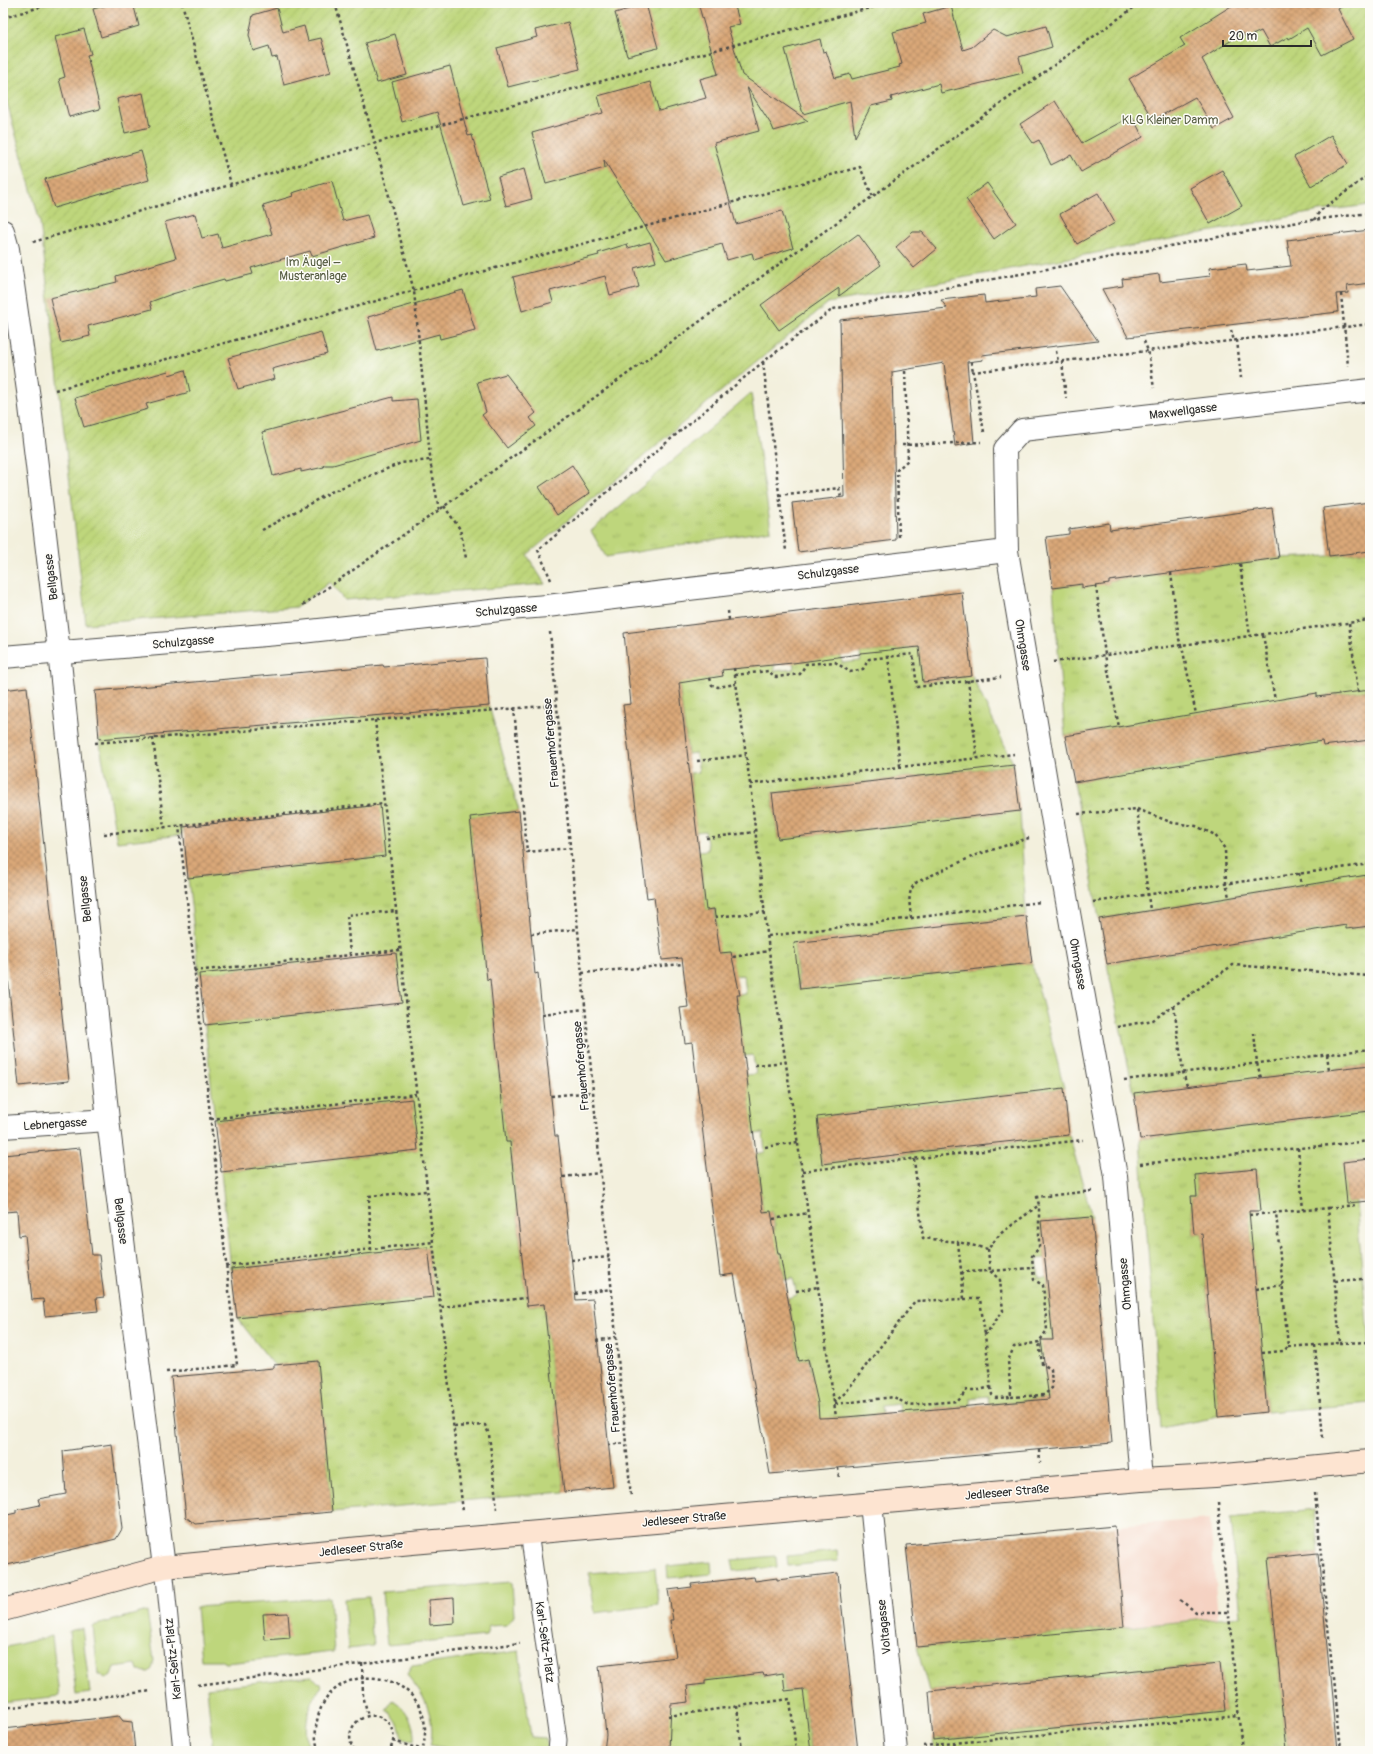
<svg xmlns="http://www.w3.org/2000/svg" width="1373" height="1754" font-family="Pangolin,sans-serif">
  <style>
    .built { fill: #f5d2c2 }
    .grass { fill: #bed67b; stroke: #748053 }
    .park { fill: url(#park-tufts); stroke: #748053 }
    .garden { fill: url(#garden-furrows); stroke: #748053 }
    .building { fill: url(#building-cross-hatch) }
    .lines { fill: none; stroke-linecap: round; stroke-linejoin: round }
    .lane-casing { stroke: #494946; stroke-width: 19 }
    .street-casing { stroke: #494946; stroke-width: 24 }
    .secondary-casing { stroke: #494946; stroke-width: 24 }
    .path { stroke: #494946; stroke-width: 2.5; stroke-dasharray: 3 3; stroke-linecap: butt }
    .lane { stroke: #fff; stroke-width: 17 }
    .street { stroke: #fff; stroke-width: 22 }
    .secondary { stroke: #fde4d1; stroke-width: 22 }
    .labels { text-anchor: middle; stroke-width: 3; stroke-linejoin: round; paint-order: stroke }
    .park-label { font-size: 12px; fill: #575e43; stroke: #fdfcf7 }
    .street-label { font-size: 12px; fill: #2b2b2b; stroke: #fdfcf7 }
  </style>
  <defs>
    <pattern id="park-tufts" width="24" height="20" patternUnits="userSpaceOnUse"><rect width="24" height="20" fill="#bed67b"/><path d="M3 7l-1-3M5 7V3M7 7l1-3M15 17l-1-3M17 17v-4M19 17l1-3" fill="none" stroke="#a3b86a"/></pattern>
    <pattern id="garden-furrows" width="10" height="10" patternUnits="userSpaceOnUse"><rect width="10" height="10" fill="#bed67b"/><path d="M-1 1l2-2M0 10L10 0M9 11l2-2" fill="none" stroke="#a3b86a"/></pattern>
    <pattern id="building-cross-hatch" width="8" height="8" patternUnits="userSpaceOnUse"><rect width="8" height="8" fill="#daa878"/><path d="M0 0l8 8M0 8l8-8" fill="none" stroke="#b18963"/></pattern>
  </defs>
  <rect width="100%" height="100%" fill="#fdfcf7"/>
  <filter id="ink" filterUnits="userSpaceOnUse"><feTurbulence type="fractalNoise" baseFrequency=".025" numOctaves="2"/><feDisplacementMap in="SourceGraphic" scale="8" xChannelSelector="R" yChannelSelector="G"/><feConvolveMatrix kernelMatrix="1 2 1 2 8 2 1 2 1" color-interpolation-filters="sRGB"/></filter>
  <filter id="wash" filterUnits="userSpaceOnUse"><feTurbulence type="fractalNoise" baseFrequency=".012" numOctaves="4" result="noise"/><feDisplacementMap in="SourceGraphic" scale="16" xChannelSelector="R" yChannelSelector="G"/><feGaussianBlur stdDeviation="0.9" result="paint"/><feColorMatrix in="noise" values="0 0 0 0 0 0 0 0 0 0 0 0 0 0 0 0 0 1.4 0 .05"/><feComposite in="paint" operator="in"/></filter>
  <g filter="url(#wash)">
    <rect width="100%" height="100%" fill="#f3f0dd"/>
    <!-- built -->
    <polygon class="built" points="1210,1519 1218,1618 917,1647 906,1545 1115,1526"/>
    <!-- grass -->
    <g class="grass">
      <polygon points="837,1551 838,1561 788,1566 787,1556"/>
      <polygon points="776,1556 777,1567 734,1571 732,1560"/>
      <polygon points="711,1562 712,1574 668,1578 667,1566"/>
      <polygon points="655,1568 658,1605 595,1613 589,1573"/>
      <polygon points="512,1582 514,1616 507,1625 489,1626 486,1636 387,1645 382,1592"/>
      <polygon points="369,1597 373,1646 348,1649 344,1599"/>
      <polygon points="330,1598 334,1652 226,1663 219,1660 201,1660 196,1607"/>
      <polygon points="147,1611 154,1661 152,1669 149,1672 138,1671 136,1664 114,1667 111,1675 106,1678 98,1674 93,1626"/>
      <polygon points="82,1628 90,1693 76,1695 69,1631"/>
      <polygon points="52,1636 59,1696 3,1703 3,1648"/>
      <path d="M519 1651 531 1737 546 1738 548 1751H464L430 1745C435 1726 429 1706 419 1690 415 1684 410 1680 407 1674L412 1666Z"/>
      <path d="M312 1676 322 1686C307 1704 303 1729 309 1751H213L207 1688Z"/>
      <path d="M393 1700C407 1709 415 1724 414 1741L402 1739C400 1727 397 1717 386 1710Z"/>
    </g>
    <!-- park -->
    <g class="park">
      <polygon points="751,393 771,530 606,557 591,531"/>
      <polygon points="1370,551 1370,690 1317,697 1316,694 1065,736 1053,588 1082,584 1082,588 1109,581 1279,558 1329,556"/>
      <polygon points="919,647 923,682 972,676 1014,765 772,793 778,839 1020,811 1026,916 794,943 799,989 1032,963 1064,1088 817,1117 822,1164 1069,1135 1092,1217 1042,1221 1045,1258 1037,1259 1039,1278 1047,1277 1053,1340 1045,1340 1049,1399 989,1404 988,1396 970,1398 970,1406 900,1412 899,1404 881,1406 882,1414 819,1419 809,1359 799,1361 788,1298 797,1295 793,1278 785,1280 780,1254 767,1254 765,1232 775,1230 772,1211 763,1212 756,1154 765,1152 763,1133 753,1134 746,1075 756,1074 753,1055 744,1056 737,995 746,994 744,975 734,976 731,952 711,954 708,929 717,927 715,909 706,910 699,851 708,850 705,831 696,832 690,773 699,772 696,753 688,754 678,675 705,679 722,676 722,670 774,664 775,671 794,669 793,662 841,656 842,663 861,661 860,653"/>
      <polygon points="489,706 519,811 470,817 487,979 490,979 506,1142 510,1142 527,1306 544,1304 564,1492 332,1512 318,1361 274,1365 237,1318 433,1297 428,1247 231,1269 221,1172 417,1150 412,1099 215,1121 205,1025 401,1003 396,953 199,974 188,878 385,856 183,827 181,835 117,842 99,739"/>
      <polygon points="1370,740 1370,879 1342,883 1341,879 1099,919 1074,782 1322,741"/>
      <polygon points="1346,925 1347,929 1370,926 1370,1065 1134,1093 1107,964"/>
      <polygon points="1370,1111 1370,1159 1343,1162 1347,1203 1356,1202 1370,1357 1370,1403 1267,1412 1249,1215 1249,1211 1260,1210 1257,1169 1195,1175 1197,1196 1191,1197 1194,1234 1202,1233 1218,1417 1161,1428 1140,1139"/>
      <polygon points="1314,1509 1318,1553 1268,1558 1287,1751 935,1751 933,1740 1225,1711 1220,1663 929,1691 917,1647 1240,1616 1231,1518"/>
      <polygon points="763,1673 764,1676 783,1673 785,1691 815,1688 805,1706 810,1749 807,1749 807,1751 669,1751 669,1739 661,1705 689,1702 687,1686 705,1684 705,1680"/>
    </g>
    <!-- garden -->
    <polygon class="garden" points="3,3 1370,3 1370,205 1320,211 828,303 678,427 527,555 545,584 344,600 330,582 297,607 86,624 40,222 3,88"/>
    <g id="blocks">
      <!-- building -->
      <g class="building">
        <polygon points="114,3 133,3 139,26 101,37 93,9"/>
        <polygon points="698,3 734,3 740,24 728,27 742,75 808,121 774,131 772,126 747,87 759,131 714,143 736,224 782,211 793,248 754,260 752,253 727,260 722,244 666,260 604,160 605,168 546,184 532,133 603,113 598,96 650,82 659,111 706,98 700,79 718,74"/>
        <polygon points="1236,3 1348,3 1338,9 1353,39 1322,55 1307,28 1289,39 1288,37 1270,47 1261,31 1246,38 1243,33 1202,59 1234,118 1214,129 1195,97 1153,120 1129,79 1185,46 1180,38"/>
        <polygon points="646,4 658,48 627,56 615,13"/>
        <polygon points="951,6 963,50 972,47 993,30 1007,37 1046,26 1052,47 1019,57 1023,73 941,93 939,84 891,97 892,101 871,106 855,137 850,101 803,114 785,49 820,39 823,52 826,51 835,78 850,74 852,79 900,67 899,65 902,64 893,32 926,23 923,14"/>
        <polygon points="277,8 283,32 304,26 308,41 321,38 331,72 284,85 277,57 272,58 269,46 253,51 249,35 253,15"/>
        <polygon points="568,22 580,69 508,87 497,48 537,37 535,30"/>
        <polygon points="84,29 91,54 87,55 100,109 69,117 59,79 65,77 55,37"/>
        <polygon points="395,34 407,75 377,83 365,43"/>
        <polygon points="450,66 468,136 472,135 490,199 464,206 437,112 402,122 392,82"/>
        <polygon points="143,93 150,127 125,133 117,99"/>
        <polygon points="1055,101 1082,143 1132,116 1143,137 1081,172 1071,155 1051,165 1039,140 1033,143 1020,124"/>
        <polygon points="1331,135 1348,164 1311,186 1294,157"/>
        <polygon points="141,151 149,180 54,208 45,179"/>
        <polygon points="524,169 532,199 506,206 498,177"/>
        <polygon points="1222,170 1242,206 1210,224 1190,188"/>
        <polygon points="332,181 343,221 367,215 374,238 312,256 310,251 251,268 253,274 225,281 224,279 172,294 150,302 152,309 88,326 90,336 61,343 50,298 117,282 116,276 176,258 165,222 195,214 202,238 218,234 222,248 272,234 263,205 293,196 292,193"/>
        <polygon points="987,183 1016,223 994,239 966,199"/>
        <polygon points="1098,193 1115,223 1077,244 1060,214"/>
        <polygon points="1370,230 1370,283 1347,286 1348,293 1336,294 1338,312 1128,337 1102,289 1123,286 1122,279 1159,274 1160,282 1210,276 1209,268 1246,264 1247,271 1291,266 1287,240"/>
        <polygon points="913,232 922,232 937,249 914,268 896,247"/>
        <polygon points="858,234 881,265 839,296 839,288 779,330 761,305"/>
        <polygon points="650,242 656,262 634,268 639,287 610,295 605,276 550,291 553,302 522,311 513,277 599,255 598,253 627,244 628,248"/>
        <polygon points="1060,286 1098,341 982,355 983,360 967,362 974,443 955,446 944,363 892,372 896,540 798,552 792,503 844,497 840,320 947,308 941,300 984,295 985,303 1036,297 1035,289"/>
        <polygon points="463,290 475,330 440,339 439,334 377,351 368,317"/>
        <polygon points="321,332 327,354 272,369 275,379 238,389 228,358"/>
        <polygon points="185,370 190,392 146,404 148,409 84,427 75,398 168,371 169,375"/>
        <polygon points="506,374 536,413 530,418 536,426 507,448 482,415 486,412 477,382"/>
        <polygon points="393,397 393,401 417,399 421,440 333,465 323,465 324,467 301,472 301,469 273,476 262,432"/>
        <polygon points="572,465 590,493 557,515 539,487"/>
        <polygon points="1370,502 1370,551 1329,556 1323,508"/>
        <polygon points="1272,508 1279,558 1109,581 1109,584 1096,586 1082,588 1082,584 1053,588 1046,537 1069,534 1069,529 1109,523 1110,530"/>
        <polygon points="962,592 972,676 923,682 919,647 860,653 860,654 793,663 722,670 723,676 679,683 706,910 714,909 720,953 731,952 740,995 737,995 763,1212 771,1211 778,1254 780,1254 799,1361 808,1359 818,1403 819,1418 846,1417 1049,1399 1041,1340 1053,1340 1041,1221 1092,1217 1112,1443 770,1474 734,1274 720,1276 692,1042 685,1043 680,1008 688,1007 682,958 662,960 654,897 647,898 623,705 631,704 624,633"/>
        <polygon points="485,658 489,706 99,739 95,691 383,665 384,667"/>
        <polygon points="27,687 69,1081 19,1086 3,930 3,690"/>
        <polygon points="1370,690 1370,740 1323,746 1322,741 1074,782 1065,736 1317,693 1317,697"/>
        <polygon points="1014,765 1020,811 778,839 772,793"/>
        <polygon points="380,805 385,856 188,878 183,827"/>
        <polygon points="519,811 535,974 538,973 555,1136 558,1136 576,1300 593,1299 613,1487 564,1492 544,1304 527,1306 510,1142 506,1142 490,979 487,980 470,817"/>
        <polygon points="1367,875 1368,880 1370,879 1370,926 1346,929 1346,925 1107,964 1099,919"/>
        <polygon points="1026,916 1032,963 800,989 794,943"/>
        <polygon points="396,953 402,1003 205,1025 199,974"/>
        <polygon points="1370,1065 1370,1111 1140,1139 1134,1093"/>
        <polygon points="1064,1088 1069,1135 959,1147 822,1164 817,1117"/>
        <polygon points="412,1099 418,1150 221,1172 215,1121"/>
        <polygon points="80,1148 92,1255 99,1255 104,1297 96,1298 98,1311 45,1316 43,1299 32,1300 25,1235 19,1236 17,1211 5,1212 5,1208 3,1208 3,1155"/>
        <polygon points="1370,1159 1370,1201 1347,1203 1343,1162"/>
        <polygon points="1257,1169 1261,1211 1249,1211 1267,1412 1218,1417 1202,1233 1194,1234 1191,1196 1197,1196 1195,1175"/>
        <polygon points="428,1247 434,1297 237,1318 231,1269"/>
        <polygon points="318,1361 332,1512 195,1524 186,1517 171,1377 274,1368 274,1365"/>
        <polygon points="112,1444 122,1529 116,1539 3,1566 3,1516 16,1513 16,1510 40,1505 38,1499 66,1494 63,1451"/>
        <polygon points="1115,1526 1124,1627 917,1647 906,1545"/>
        <polygon points="1318,1553 1337,1751 1287,1751 1268,1558"/>
        <polygon points="838,1573 858,1751 811,1751 803,1689 785,1691 783,1673 764,1676 763,1673 705,1680 705,1684 687,1686 689,1702 671,1704 669,1751 604,1751 606,1735 599,1666 676,1657 670,1620 673,1620 668,1590 692,1587 691,1584 754,1577 755,1581 777,1578 777,1580"/>
        <polygon points="454,1598 455,1623 430,1625 429,1600"/>
        <polygon points="288,1613 290,1638 265,1640 263,1614"/>
        <polygon points="1220,1663 1225,1711 933,1740 929,1691"/>
        <polygon points="119,1716 123,1721 132,1722 135,1751 3,1751 3,1729"/>
      </g>
    </g>
  </g>
  <g filter="url(#ink)">
    <use href="#blocks" fill-opacity="0" stroke="#494946" stroke-width="1"/>
    <g class="lines">
      <!-- lane casing -->
      <g class="lane-casing">
        <g id="lane">
          <polyline points="529,1532 558,1740 557,1751"/>
          <polyline points="164,1567 182,1751"/>
        </g>
      </g>
      <!-- street casing -->
      <g class="street-casing">
        <g id="street">
          <polyline points="3,231 8,249 29,398 59,652 108,1120 164,1567"/>
          <polyline points="3,657 301,632 509,609 547,606 1007,551"/>
          <polyline points="3,1127 108,1120"/>
          <polyline points="1141,1480 1116,1176 1056,840 1007,551 1005,449 1022,430 1370,390"/>
          <polyline points="871,1503 896,1751"/>
        </g>
      </g>
      <!-- secondary casing -->
      <g class="secondary-casing">
        <polyline id="secondary" points="3,1610 164,1567 412,1543 1141,1480 1215,1476 1370,1461"/>
      </g>
      <!-- path -->
      <g class="path">
        <polyline points="182,3 231,184"/>
        <polyline points="335,3 375,143 414,291 431,466 439,510"/>
        <polyline points="3,18 54,3"/>
        <polyline points="1314,220 1320,211 1370,174"/>
        <polyline points="33,242 375,143 888,3"/>
        <polyline points="1341,294 1348,366"/>
        <polyline points="1231,330 1234,341"/>
        <polyline points="1237,340 1241,378"/>
        <polyline points="1144,341 1148,351 1154,388"/>
        <polyline points="1056,351 1058,361"/>
        <polyline points="1062,361 1066,398"/>
        <polyline points="763,362 786,551"/>
        <polyline points="971,362 973,372"/>
        <polyline points="55,390 860,167 873,197"/>
        <polyline points="984,432 973,372 1370,324"/>
        <polyline points="902,445 981,442"/>
        <polyline points="779,495 839,488 841,497"/>
        <polyline points="444,506 460,529 466,558"/>
        <polyline points="262,530 331,492 401,463 430,460"/>
        <polyline points="899,537 897,470 908,460 905,370"/>
        <polyline points="1240,564 1250,636"/>
        <polyline points="1171,573 1179,639 1183,651 1196,714"/>
        <polyline points="551,580 538,550 763,362 833,309 1304,221 1370,213"/>
        <polyline points="1096,586 1105,655 1119,727"/>
        <polyline points="303,605 439,510 1140,3"/>
        <polyline points="728,611 729,620"/>
        <polyline points="1349,623 1358,691"/>
        <polyline points="550,632 631,1497"/>
        <polyline points="1263,635 1275,700"/>
        <polyline points="888,656 900,766"/>
        <polyline points="1053,662 1370,620"/>
        <polyline points="734,668 750,784 769,951 802,1171 836,1417"/>
        <polyline points="735,675 768,671 776,677 800,674 806,664 835,662 850,672 863,669 869,659 913,654 917,687 1001,677"/>
        <polyline points="710,678 712,685 718,687 736,684"/>
        <polyline points="968,680 977,757"/>
        <polyline points="514,708 527,852 570,848"/>
        <polyline points="375,720 463,1512"/>
        <polyline points="153,738 164,828"/>
        <polyline points="95,743 557,705"/>
        <polyline points="697,761 746,755"/>
        <polyline points="750,784 1014,754"/>
        <polyline points="1137,809 1173,823 1196,826 1215,835 1225,849 1226,883 1229,897"/>
        <polyline points="1078,814 1137,809 1150,910"/>
        <polyline points="104,834 384,803"/>
        <polyline points="706,838 755,832"/>
        <polyline points="1299,873 1301,885"/>
        <polyline points="1093,902 1370,864"/>
        <polyline points="715,917 765,912"/>
        <path d="M911 918C910 905 906 891 917 882L976 855 1029 838"/>
        <polyline points="531,934 578,929"/>
        <polyline points="768,936 1040,902"/>
        <polyline points="350,955 347,915 396,911"/>
        <polyline points="733,957 769,951"/>
        <polyline points="194,971 400,950"/>
        <polyline points="582,973 683,964"/>
        <polyline points="1174,1006 1183,1072 1187,1086"/>
        <polyline points="542,1014 585,1009"/>
        <polyline points="1117,1027 1153,1020 1233,965 1370,976"/>
        <polyline points="1254,1033 1257,1063 1261,1078"/>
        <polyline points="1327,1054 1329,1070"/>
        <polyline points="755,1065 786,1062"/>
        <polyline points="1124,1080 1370,1049"/>
        <polyline points="551,1096 593,1092"/>
        <polyline points="211,1119 416,1094"/>
        <polyline points="765,1147 798,1142"/>
        <polyline points="1298,1148 1303,1210"/>
        <polyline points="914,1159 923,1238 958,1242"/>
        <polyline points="1140,1164 1370,1141"/>
        <polyline points="802,1171 1083,1140"/>
        <polyline points="563,1177 600,1173"/>
        <polyline points="1328,1208 1356,1205"/>
        <polyline points="1249,1215 1328,1208 1340,1343 1288,1347 1276,1212"/>
        <polyline points="773,1219 808,1213"/>
        <polyline points="988,1249 990,1271 1033,1268"/>
        <polyline points="371,1250 369,1196 427,1191"/>
        <polyline points="571,1260 609,1257"/>
        <polyline points="226,1266 433,1242"/>
        <polyline points="1335,1281 1363,1279"/>
        <polyline points="1256,1289 1283,1285"/>
        <polyline points="796,1291 818,1287"/>
        <polyline points="575,1294 611,1289"/>
        <polyline points="964,1299 980,1299 985,1335"/>
        <polyline points="441,1307 526,1298"/>
        <polyline points="596,1341 616,1337"/>
        <polyline points="1340,1343 1369,1342"/>
        <polyline points="1315,1345 1323,1439"/>
        <polyline points="1262,1353 1283,1351 1288,1347"/>
        <polyline points="166,1372 237,1365 179,826"/>
        <polyline points="991,1387 992,1395 996,1398 1011,1397 1008,1361 1014,1347 1039,1342 1047,1330 1043,1285 1034,1280 1032,1256 1039,1248 1039,1205"/>
        <polyline points="1035,1395 1035,1400"/>
        <polyline points="1011,1397 1044,1395 1052,1388 1051,1369 1042,1364 1039,1342"/>
        <polyline points="834,1403 846,1392 915,1301 964,1299 958,1242 988,1249 1000,1234 1039,1205 1037,1197 1092,1191"/>
        <polyline points="835,1404 894,1397 908,1405 958,1401 967,1390 979,1390 991,1387 985,1335 1003,1311 1000,1280 990,1271 962,1272"/>
        <polyline points="454,1427 485,1425 489,1434 497,1509"/>
        <polyline points="608,1445 626,1443"/>
        <polyline points="1039,1450 1040,1463"/>
        <polyline points="838,1468 839,1479"/>
        <polyline points="1315,1493 1340,1751"/>
        <polyline points="1218,1502 1242,1751"/>
        <polyline points="1180,1600 1196,1612 1229,1612"/>
        <polyline points="362,1663 363,1695 368,1716"/>
        <polyline points="198,1685 520,1643"/>
        <polyline points="737,1706 742,1751"/>
        <polyline points="3,1708 152,1691"/>
        <polyline points="668,1716 790,1699 796,1751"/>
        <polyline points="393,1741 427,1751"/>
        <polyline points="923,1746 1239,1716"/>
        <path d="M319 1751C315 1742 315 1731 317 1721 331 1649 445 1672 422 1751"/>
        <polyline points="348,1751 353,1749"/>
        <path d="M354 1751C337 1720 381 1701 392 1730 395 1737 393 1745 389 1751"/>
      </g>
      <!-- lane -->
      <use href="#lane" class="lane"/>
      <!-- street -->
      <use href="#street" class="street"/>
      <!-- secondary -->
      <use href="#secondary" class="secondary"/>
    </g>
  </g>
  <g class="labels">
    <!-- park labels -->
    <g class="park-label">
      <text x="1170" y="124">KLG Kleiner Damm</text>
      <text x="313" y="266">Im Äugel –<tspan x="313" dy="14">Musteranlage</tspan></text>
    </g>
    <!-- street labels -->
    <g class="street-label">
      <text transform="translate(1183 411) rotate(-7)" y="4">Maxwellgasse</text>
      <text transform="translate(828 572) rotate(-7)" y="4">Schulzgasse</text>
      <text transform="translate(51 577) rotate(-97)" y="4">Bellgasse</text>
      <text transform="translate(506 610) rotate(-5)" y="4">Schulzgasse</text>
      <text transform="translate(183 642) rotate(-5)" y="4">Schulzgasse</text>
      <text transform="translate(1023 645) rotate(81)" y="4">Ohmgasse</text>
      <text transform="translate(551 743) rotate(-95)" y="4">Frauenhofergasse</text>
      <text transform="translate(85 899) rotate(-96)" y="4">Bellgasse</text>
      <text transform="translate(1078 964) rotate(80)" y="4">Ohmgasse</text>
      <text transform="translate(581 1066) rotate(-95)" y="4">Frauenhofergasse</text>
      <text transform="translate(55 1124) rotate(-4)" y="4">Lebnergasse</text>
      <text transform="translate(121 1221) rotate(83)" y="4">Bellgasse</text>
      <text transform="translate(1125 1284) rotate(-95)" y="4">Ohmgasse</text>
      <text transform="translate(612 1388) rotate(-95)" y="4">Frauenhofergasse</text>
      <text transform="translate(1007 1492) rotate(-5)" y="4">Jedleseer Straße</text>
      <text transform="translate(684 1519) rotate(-5)" y="4">Jedleseer Straße</text>
      <text transform="translate(361 1548) rotate(-6)" y="4">Jedleseer Straße</text>
      <text transform="translate(884 1627) rotate(-96)" y="4">Voltagasse</text>
      <text transform="translate(545 1642) rotate(82)" y="4">Karl-Seitz-Platz</text>
      <text transform="translate(173 1659) rotate(-96)" y="4">Karl-Seitz-Platz</text>
    </g>
  </g>
  <!-- margin -->
  <rect width="1373" height="1754" fill="none" stroke="#fdfcf7" stroke-width="16"/>
  <!-- scale -->
  <path d="M1223 40v6h88v-6" fill="none" stroke="#2b2b2b" stroke-width="2"/>
  <text x="1229" y="40" font-size="12" fill="#2b2b2b" stroke="#fdfcf7" stroke-width="3" paint-order="stroke">20 m</text>
</svg>
